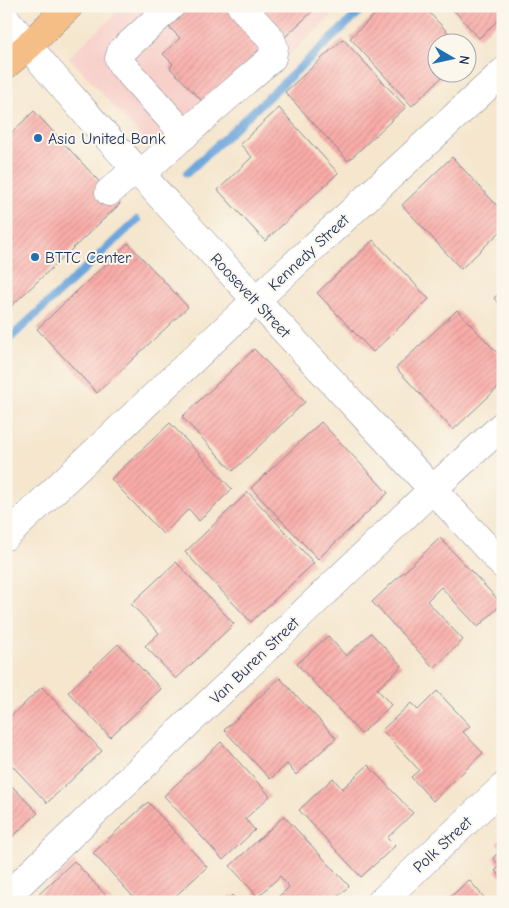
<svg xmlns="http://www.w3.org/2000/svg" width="509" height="908" font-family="'Comic Neue',sans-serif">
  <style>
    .built { fill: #f7d0ca }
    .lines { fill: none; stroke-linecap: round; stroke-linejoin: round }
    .stream { stroke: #6da6dc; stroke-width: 8 }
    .building { fill: url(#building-hatch) }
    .minor-casing { stroke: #888a96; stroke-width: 29 }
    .major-casing { stroke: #888a96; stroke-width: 29 }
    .minor { stroke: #fff; stroke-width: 28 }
    .major { stroke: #f6be87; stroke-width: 28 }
    .poi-dot { fill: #1f6fb2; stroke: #fbf7ec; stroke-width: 2 }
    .labels { text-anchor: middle; stroke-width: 4; stroke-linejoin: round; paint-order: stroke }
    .poi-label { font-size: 16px; fill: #1b2f5e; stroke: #fbf7ec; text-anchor: start }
    .street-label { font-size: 16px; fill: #1b2f5e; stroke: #fbf7ec }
  </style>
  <defs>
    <pattern id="building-hatch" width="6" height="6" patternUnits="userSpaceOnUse" patternTransform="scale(1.25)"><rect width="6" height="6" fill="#f9aca8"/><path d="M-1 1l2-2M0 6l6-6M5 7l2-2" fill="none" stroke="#d59493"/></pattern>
  </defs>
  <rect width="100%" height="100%" fill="#fbf7ec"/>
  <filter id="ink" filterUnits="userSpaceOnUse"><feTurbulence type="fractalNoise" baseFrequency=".02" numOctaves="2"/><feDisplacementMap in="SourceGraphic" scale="10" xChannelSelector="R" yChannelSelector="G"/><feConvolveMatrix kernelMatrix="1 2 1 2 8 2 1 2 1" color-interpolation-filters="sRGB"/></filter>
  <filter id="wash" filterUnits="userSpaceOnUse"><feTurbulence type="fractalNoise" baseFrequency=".0096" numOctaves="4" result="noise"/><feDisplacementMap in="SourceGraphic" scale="20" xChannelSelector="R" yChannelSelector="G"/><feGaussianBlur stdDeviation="1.12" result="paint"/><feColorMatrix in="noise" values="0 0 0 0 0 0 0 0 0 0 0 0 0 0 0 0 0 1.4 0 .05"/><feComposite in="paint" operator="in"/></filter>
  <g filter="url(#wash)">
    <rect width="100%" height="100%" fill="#f5e6cd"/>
    <!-- built -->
    <polygon class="built" points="124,6 342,6 169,167 69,57"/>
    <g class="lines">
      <!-- stream -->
      <g class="stream">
        <polyline points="187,173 366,6"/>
        <polyline points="6,342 137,220"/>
      </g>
    </g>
    <g id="blocks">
      <!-- building -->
      <g class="building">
        <polygon points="190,6 230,6 266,43 204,103 170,68 173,64 163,54 180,38 164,22 179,8 184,12"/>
        <polygon points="255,6 318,6 284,38"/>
        <polygon points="384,6 423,6 457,42 436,42 436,72 447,72 412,106 350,38"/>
        <polygon points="450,6 503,6 503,16 479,38"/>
        <polygon points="343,39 406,107 348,161 285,92"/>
        <polygon points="279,108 338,173 265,241 218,190 252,157 240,144"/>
        <polygon points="34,111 120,204 6,311 6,138"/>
        <polygon points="452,157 503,212 503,229 461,269 402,205"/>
        <polygon points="373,240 429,299 373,352 317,293"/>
        <polygon points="128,243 188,307 97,393 37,329"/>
        <polygon points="503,290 503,308 494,298"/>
        <polygon points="457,310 503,359 503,383 453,430 396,368"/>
        <polygon points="254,349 305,402 233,471 182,417"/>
        <polygon points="321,422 388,493 318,559 251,488"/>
        <polygon points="170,423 232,489 199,521 189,509 163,534 111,479"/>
        <polygon points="248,492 314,563 251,622 185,552"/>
        <polygon points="440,538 502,604 478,627 441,587 427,601 463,640 434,668 372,602"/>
        <polygon points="176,562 234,624 176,679 145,646 159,633 131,604"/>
        <polygon points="371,633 402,666 377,689 391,705 361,734 297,664 328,636 346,656"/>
        <polygon points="118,644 161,689 110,737 68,692"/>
        <polygon points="280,678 336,738 296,775 287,764 270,779 224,730"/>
        <polygon points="42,687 102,751 47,803 6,759 6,721"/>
        <polygon points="437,691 470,726 463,732 483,753 433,801 411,777 419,770 382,730 411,703 418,710"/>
        <polygon points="221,742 270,796 245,819 255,830 223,860 164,796"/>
        <polygon points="368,765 413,813 387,838 395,846 361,877 299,810 333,778 342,789"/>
        <polygon points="9,783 38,813 6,843 6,785"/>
        <polygon points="148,802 207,867 169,902 138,902 93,853"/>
        <polygon points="284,816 349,886 332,902 273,902 289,887 280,876 258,897 230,866"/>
        <polygon points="503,837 503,879 495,871 500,866 493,858 502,849 497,843"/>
        <polygon points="74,861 112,902 31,902"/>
        <polygon points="469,880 488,902 445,902"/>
        <polygon points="232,895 239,902 226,902"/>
      </g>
    </g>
  </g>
  <g filter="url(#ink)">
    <use href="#blocks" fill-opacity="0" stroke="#888a96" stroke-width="1"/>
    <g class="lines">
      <!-- minor casing -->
      <g class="minor-casing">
        <g id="minor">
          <polyline points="171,6 121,52 119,59 122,65 185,135"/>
          <path d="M6 19C59 85 117 148 173 210 282 329 393 446 503 565"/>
          <polyline points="141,174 212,110 272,58 274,47 271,39 241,6"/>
          <polyline points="109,192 136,169"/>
          <polyline points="6,536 256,300 503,72"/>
          <polyline points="6,897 433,489 503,425"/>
          <polyline points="381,902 503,787"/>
        </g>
      </g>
      <!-- major casing -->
      <g class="major-casing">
        <polyline id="major" points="6,65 28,46 69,6"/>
      </g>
      <!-- minor -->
      <use href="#minor" class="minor"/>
      <!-- major -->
      <use href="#major" class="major"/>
    </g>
  </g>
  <!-- markers -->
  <g class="poi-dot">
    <circle cx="38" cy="138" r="5"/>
    <circle cx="35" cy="257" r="5"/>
  </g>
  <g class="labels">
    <!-- poi labels -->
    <g class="poi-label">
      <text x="48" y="144">Asia United Bank</text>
      <text x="45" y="263">BTTC Center</text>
    </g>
    <!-- street labels -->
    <g class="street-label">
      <text transform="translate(308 252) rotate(-43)" y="6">Kennedy Street</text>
      <text transform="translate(251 295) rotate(47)" y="6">Roosevelt Street</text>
      <text transform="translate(254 660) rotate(-44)" y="6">Van Buren Street</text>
      <text transform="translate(442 844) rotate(-43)" y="6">Polk Street</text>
    </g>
  </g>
  <!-- margin -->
  <rect width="509" height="908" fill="none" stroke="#fbf7ec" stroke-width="25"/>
  <!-- north arrow -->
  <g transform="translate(452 58) rotate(99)"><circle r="24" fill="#fbf7ec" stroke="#a1a7b3"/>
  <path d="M0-4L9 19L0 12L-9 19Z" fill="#1f6fb2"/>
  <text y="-8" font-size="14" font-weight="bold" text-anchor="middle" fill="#1b2f5e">N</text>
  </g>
</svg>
